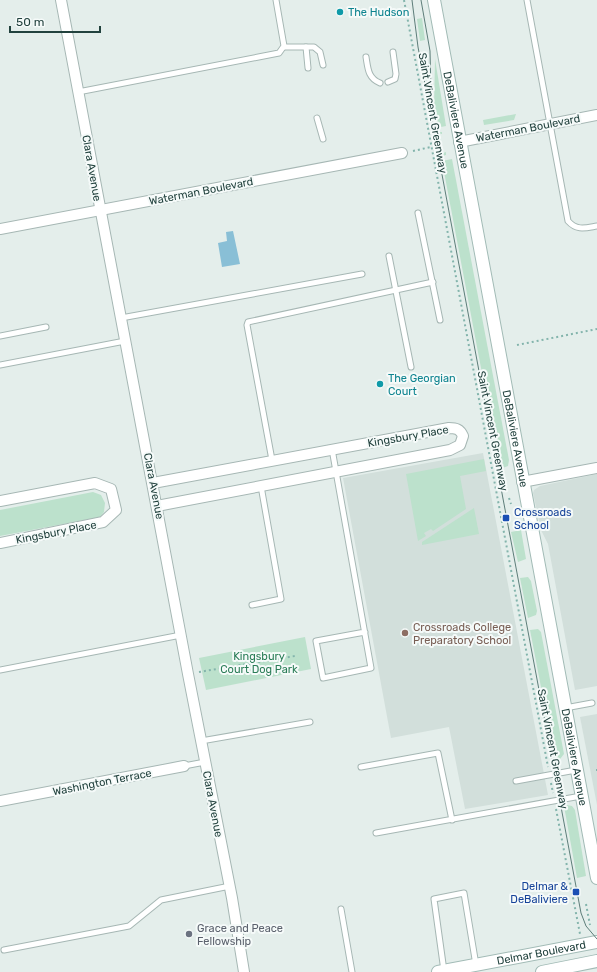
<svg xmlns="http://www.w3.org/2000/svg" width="597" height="972" font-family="Rubik,sans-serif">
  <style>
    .built { fill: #d2dfdb }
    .green { fill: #bce1cc }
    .water { fill: #89bfd6 }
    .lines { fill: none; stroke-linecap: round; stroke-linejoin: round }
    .service-casing { stroke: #a6b7b4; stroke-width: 7 }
    .minor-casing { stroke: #a6b7b4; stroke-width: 12 }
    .secondary-casing { stroke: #a2bbb6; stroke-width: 14 }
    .path { stroke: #83b4ac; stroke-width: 2; stroke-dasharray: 2 3; stroke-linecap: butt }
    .service { stroke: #fff; stroke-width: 5 }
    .minor { stroke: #fff; stroke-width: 10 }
    .secondary { stroke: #fff; stroke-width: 12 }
    .tram { stroke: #5d7d79; stroke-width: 1 }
    .culture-dot { fill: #0f9aa8; stroke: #f5faf9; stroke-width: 1.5 }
    .transit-dot { fill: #1a4fb4; stroke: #f5faf9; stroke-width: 1.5 }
    .education-dot { fill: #8d6e63; stroke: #f5faf9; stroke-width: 1.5 }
    .worship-dot { fill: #6b7280; stroke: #f5faf9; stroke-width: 1.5 }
    .labels { text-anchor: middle; stroke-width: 4; stroke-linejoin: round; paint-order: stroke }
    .culture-label { font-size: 11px; fill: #0d838f; stroke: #f5faf9; text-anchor: start }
    .street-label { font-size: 11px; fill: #22423e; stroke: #f5faf9 }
    .transit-label { font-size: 11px; fill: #164399; stroke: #f5faf9; text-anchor: start }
    .education-label { font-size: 11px; fill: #785e54; stroke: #f5faf9; text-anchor: start }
    .park-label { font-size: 11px; fill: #297c56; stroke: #f5faf9 }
    .worship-label { font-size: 11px; fill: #5b616d; stroke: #f5faf9; text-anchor: start }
  </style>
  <rect width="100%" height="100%" fill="#e4eeeb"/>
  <!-- built -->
  <g class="built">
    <polygon points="483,453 548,795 465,809 449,727 391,738 343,478"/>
    <polygon points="597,474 597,686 575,690 548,544 541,530 533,493 534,490 540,486"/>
    <polygon points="597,714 597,805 580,717"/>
  </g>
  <!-- green -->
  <g class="green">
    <polygon points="422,18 425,40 420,41 417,19"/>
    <polygon points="427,54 427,82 423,55"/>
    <polygon points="435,59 446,126 436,128 434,110"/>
    <polygon points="516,114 514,120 484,125 483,120"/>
    <polygon points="437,132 442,132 442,134 440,134 443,153 446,152 446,155 442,156"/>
    <polygon points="452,159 509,460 508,466 500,469 442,161"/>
    <polygon points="484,459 486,471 460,476 466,509 433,531 431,529 424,533 426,536 418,541 406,474"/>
    <polygon points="93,492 101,495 105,503 104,512 100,517 0,536 0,510"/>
    <polygon points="474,508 479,534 422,545 422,542"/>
    <polygon points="521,530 526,559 518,562 511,532"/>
    <polygon points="528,577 531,581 537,611 536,615 528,618 520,578"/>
    <polygon points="538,629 541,632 564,754 560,759 555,760 530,630"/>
    <polygon points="305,637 311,669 206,690 199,658"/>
    <polygon points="567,805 572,806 575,810 586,876 577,878 564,806"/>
  </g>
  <!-- water -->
  <polygon class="water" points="233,231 240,264 222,267 218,243 227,241 226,232"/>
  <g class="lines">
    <!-- service casing -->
    <g class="service-casing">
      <g id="service">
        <path d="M527 0 568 221C577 231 585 228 597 226"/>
        <polyline points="284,47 314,47 320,52 323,65"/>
        <polyline points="306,47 308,68"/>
        <path d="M366 57C368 69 368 78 380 83"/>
        <polyline points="388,82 395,79 396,74 393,52"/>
        <polyline points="78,92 279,53 284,46 276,0"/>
        <polyline points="317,118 323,139"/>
        <polyline points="418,213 440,320"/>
        <polyline points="389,256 411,367"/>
        <polyline points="121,318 362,274"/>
        <polyline points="0,336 46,327"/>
        <polyline points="0,365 125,341"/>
        <polyline points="332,449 371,668 323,678 316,641 365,632"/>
        <polyline points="272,460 247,325 248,322 433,282"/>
        <polyline points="252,605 281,599 261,486"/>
        <polyline points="0,670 181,635"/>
        <polyline points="565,708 592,703"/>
        <polyline points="201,741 310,722"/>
        <polyline points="184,766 205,762"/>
        <polyline points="361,767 438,753 452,820"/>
        <polyline points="516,781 576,770"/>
        <polyline points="376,833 581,796"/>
        <polyline points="341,909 352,972"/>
        <polyline points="4,950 129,926 161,900 230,886"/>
        <polyline points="444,971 434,899 464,893 476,965"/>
      </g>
    </g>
    <!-- minor casing -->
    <g class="minor-casing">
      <g id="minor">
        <polyline points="61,0 188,674 232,898 244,972"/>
        <polyline points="459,142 597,115"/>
        <polyline points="0,229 402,153"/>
        <polyline points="522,482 597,468"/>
        <path d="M153 483 449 428C456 428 460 429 463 436L460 445 450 450 157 506"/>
        <polyline points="0,501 95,483 111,489 116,510 103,522 0,543"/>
        <polyline points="0,801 184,766"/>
      </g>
    </g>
    <!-- secondary casing -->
    <g class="secondary-casing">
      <g id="secondary">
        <path id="s1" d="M434 0 597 878"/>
        <path id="s2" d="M438 972 597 942"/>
        <polyline points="542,972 597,961"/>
      </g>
    </g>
    <!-- path -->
    <g class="path">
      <polyline points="404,0 548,767"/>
      <polyline points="413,151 431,147"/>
      <polyline points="517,345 597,329"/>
      <polyline points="509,498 511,504"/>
      <polyline points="199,672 295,656"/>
      <polyline points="596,770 597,770"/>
      <polyline points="551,783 553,793"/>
      <polyline points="556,809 580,934"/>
      <polyline points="586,904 590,925"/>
    </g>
    <!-- service -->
    <use href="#service" class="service"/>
    <!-- minor -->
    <use href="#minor" class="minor"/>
    <!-- secondary -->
    <use href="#secondary" class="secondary"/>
    <!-- tram -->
    <g class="tram">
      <polyline points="412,0 418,47 581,913 586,926 597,939"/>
      <polyline points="421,0 430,51 431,92"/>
    </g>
  </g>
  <!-- markers -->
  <g class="culture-dot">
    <circle cx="340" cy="12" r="4"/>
    <circle cx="380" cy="384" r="4"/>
  </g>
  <g class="transit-dot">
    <rect x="502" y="514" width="8" height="8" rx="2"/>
    <rect x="572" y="888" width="8" height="8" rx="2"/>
  </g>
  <circle class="education-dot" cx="405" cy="633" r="4"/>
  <circle class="worship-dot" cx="189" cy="934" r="4"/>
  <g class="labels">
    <!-- culture labels -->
    <g class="culture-label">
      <text x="348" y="16">The Hudson</text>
      <text x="388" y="382">The Georgian<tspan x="388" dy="13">Court</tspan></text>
    </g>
    <!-- street labels -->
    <g class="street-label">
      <text transform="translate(433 113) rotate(80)" y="4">Saint Vincent Greenway</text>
      <text dy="4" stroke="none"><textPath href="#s1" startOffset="122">DeBaliviere Avenue</textPath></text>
      <text transform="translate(528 128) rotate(-11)" y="4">Waterman Boulevard</text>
      <text transform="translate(92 168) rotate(80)" y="4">Clara Avenue</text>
      <text transform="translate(201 191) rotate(-11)" y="4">Waterman Boulevard</text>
      <text transform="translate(493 431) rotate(79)" y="4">Saint Vincent Greenway</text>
      <text transform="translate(408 436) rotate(-10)" y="4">Kingsbury Place</text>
      <text dy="4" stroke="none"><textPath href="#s1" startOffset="446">DeBaliviere Avenue</textPath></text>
      <text transform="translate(154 486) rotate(79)" y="4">Clara Avenue</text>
      <text transform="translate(56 532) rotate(-11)" y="4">Kingsbury Place</text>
      <text transform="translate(553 749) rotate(79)" y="4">Saint Vincent Greenway</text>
      <text dy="4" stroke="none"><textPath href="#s1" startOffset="770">DeBaliviere Avenue</textPath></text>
      <text transform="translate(102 782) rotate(-11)" y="4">Washington Terrace</text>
      <text transform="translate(213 804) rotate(79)" y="4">Clara Avenue</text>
      <text dy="4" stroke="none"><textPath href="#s2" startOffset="105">Delmar Boulevard</textPath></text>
    </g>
    <!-- transit labels -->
    <g class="transit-label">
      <text x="514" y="516">Crossroads<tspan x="514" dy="13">School</tspan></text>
      <text x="568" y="890" text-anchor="end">Delmar &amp;<tspan x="568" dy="13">DeBaliviere</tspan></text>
    </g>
    <!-- education labels -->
    <g class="education-label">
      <text x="413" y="631">Crossroads College<tspan x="413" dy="13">Preparatory School</tspan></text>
    </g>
    <!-- park labels -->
    <g class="park-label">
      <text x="259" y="660">Kingsbury<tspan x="259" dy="13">Court Dog Park</tspan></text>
    </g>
    <!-- worship labels -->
    <g class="worship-label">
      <text x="197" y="932">Grace and Peace<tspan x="197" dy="13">Fellowship</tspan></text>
    </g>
  </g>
  <!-- scale -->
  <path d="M10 26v6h90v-6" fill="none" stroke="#22423e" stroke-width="2"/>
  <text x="16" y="26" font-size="12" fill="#22423e" stroke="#f5faf9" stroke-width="3" paint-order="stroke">50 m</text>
</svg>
